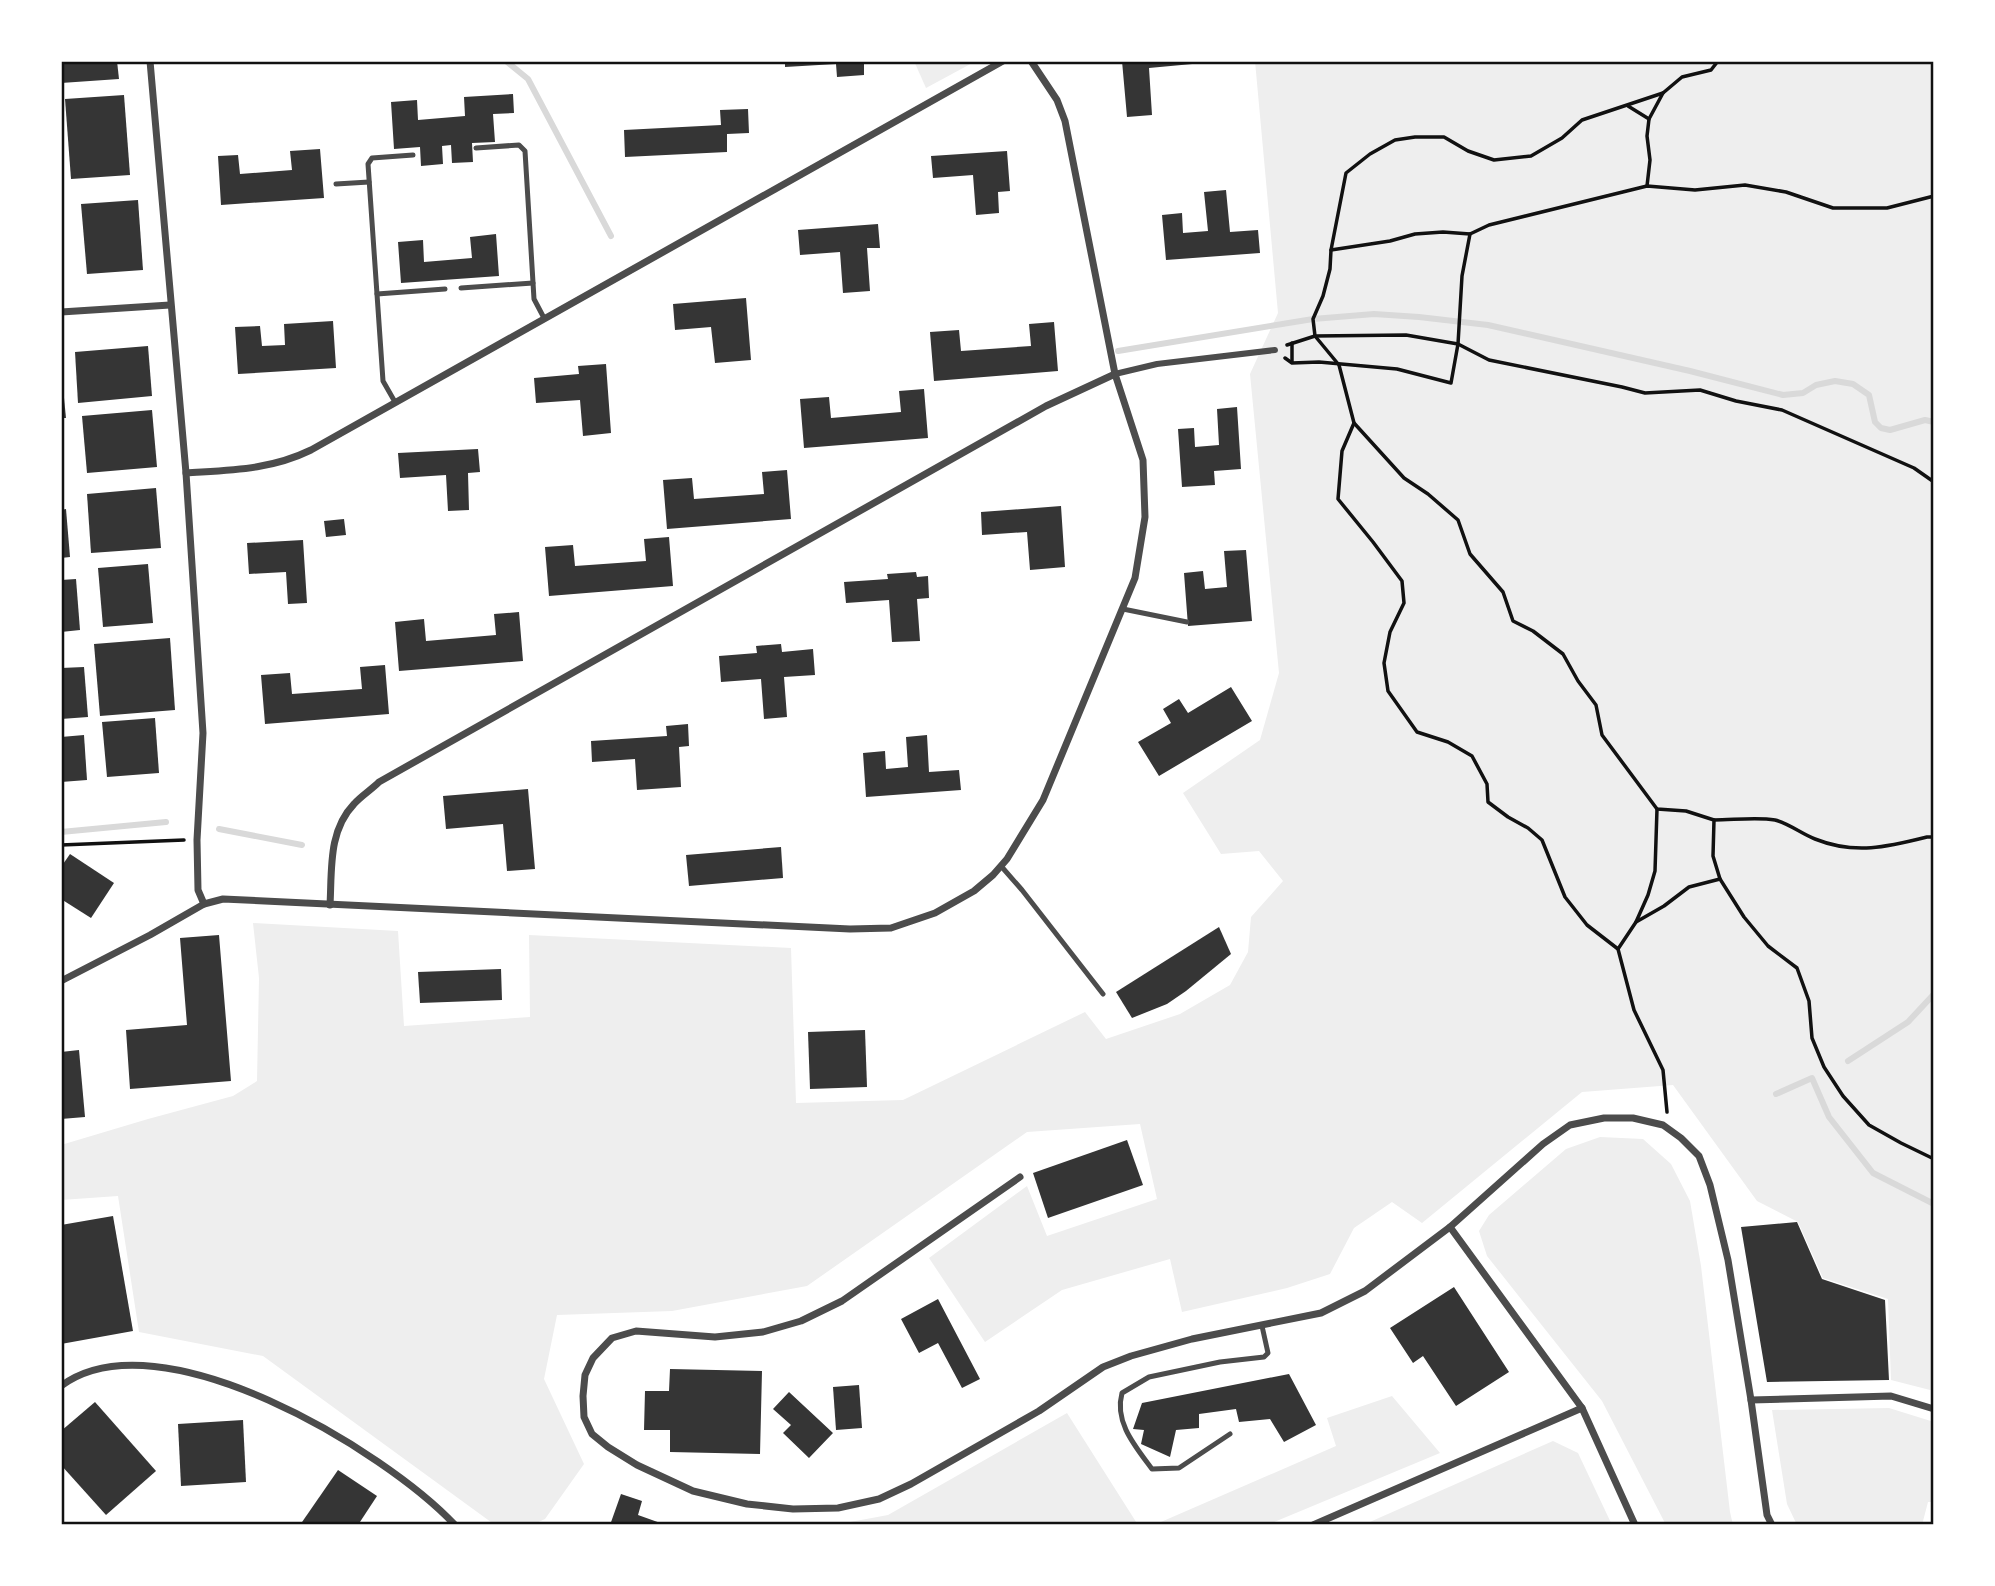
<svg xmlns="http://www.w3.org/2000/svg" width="1995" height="1586" font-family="Rubik,sans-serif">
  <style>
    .green { fill: #eee }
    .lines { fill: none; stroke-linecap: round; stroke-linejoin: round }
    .stream { stroke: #d9d9d9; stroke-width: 6 }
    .building { fill: #353535 }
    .path { stroke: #111; stroke-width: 3.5 }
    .service { stroke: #4c4c4c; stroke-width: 5 }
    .pedestrian { stroke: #4c4c4c; stroke-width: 6 }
    .minor { stroke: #4c4c4c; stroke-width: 7 }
    .neatline { fill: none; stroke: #111; stroke-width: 2.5 }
  </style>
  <rect width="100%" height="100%" fill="#fff"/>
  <!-- green -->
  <g class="green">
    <polygon points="914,61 976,61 926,88"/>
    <polygon points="1255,61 1934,61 1934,1391 1891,1380 1888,1299 1823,1278 1798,1222 1757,1201 1673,1085 1582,1092 1422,1223 1392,1202 1354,1228 1330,1274 1287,1288 1182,1312 1170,1259 1062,1290 985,1342 929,1258 1027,1186 1047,1236 1157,1199 1140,1124 1027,1132 807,1286 672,1311 557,1315 544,1379 584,1464 545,1519 532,1525 495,1525 263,1356 139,1332 118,1196 61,1200 61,1145 148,1119 233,1096 257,1081 259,978 253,923 398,931 404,1026 530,1017 529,935 791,948 796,1103 903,1100 1085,1012 1106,1039 1180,1014 1230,985 1248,952 1251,917 1283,881 1259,851 1221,854 1183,793 1260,740 1279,673 1250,374 1278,313"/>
    <polygon points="1600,1137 1643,1139 1671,1164 1690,1201 1701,1266 1730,1512 1733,1525 1666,1525 1602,1401 1487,1256 1479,1231 1489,1215 1566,1149"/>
    <polygon points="1392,1396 1440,1453 1267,1525 1154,1525 1336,1446 1327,1418"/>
    <polygon points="1889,1408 1934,1422 1934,1502 1928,1502 1922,1525 1797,1525 1787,1504 1772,1410"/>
    <polygon points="1067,1413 1138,1525 834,1525 888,1515"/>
    <polygon points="1553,1441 1578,1453 1612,1525 1363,1525"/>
  </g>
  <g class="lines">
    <!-- stream -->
    <g class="stream">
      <polyline points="506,61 528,79 611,236"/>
      <polyline points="1118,351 1313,319 1374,314 1419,317 1488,325 1690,371 1783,395 1803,393 1816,385 1835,381 1853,384 1869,395 1875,422 1881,428 1890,430 1925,420 1934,422"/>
      <polyline points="219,829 302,845"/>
      <polyline points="61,832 166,822"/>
      <polyline points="1848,1061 1908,1022 1934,994"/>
      <polyline points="1776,1094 1812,1078 1829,1117 1873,1173 1934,1204"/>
    </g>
  </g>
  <!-- building -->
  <g class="building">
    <polygon points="61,61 117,61 119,79 61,83"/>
    <polygon points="785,61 864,61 864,75 837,77 836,64 785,67"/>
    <polygon points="1122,61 1203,61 1203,63 1149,68 1152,115 1127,117"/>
    <polygon points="513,94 514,113 493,114 495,142 472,143 473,162 452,163 451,145 442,146 443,164 421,166 420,147 394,149 391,102 417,100 418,120 465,116 464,97"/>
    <polygon points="124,95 130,175 71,179 65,99"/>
    <polygon points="748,109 749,133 727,134 727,152 625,157 624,130 721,125 720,110"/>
    <polygon points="320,149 324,198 221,205 218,156 238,155 240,174 292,170 290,151"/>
    <polygon points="1007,151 1010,191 998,192 999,213 976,215 973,175 933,178 931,156"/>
    <polygon points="1226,190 1230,232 1258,230 1260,253 1166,260 1162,215 1182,213 1183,233 1208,231 1204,192"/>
    <polygon points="138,200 143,270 87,274 81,204"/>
    <polygon points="878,224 880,248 867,248 870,291 843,293 840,252 800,255 798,230"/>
    <polygon points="496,234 499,276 401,283 398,242 423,240 424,262 472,258 470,237"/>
    <polygon points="746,298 751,360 715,363 711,327 675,330 673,304"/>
    <polygon points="333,321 336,368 238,374 235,327 260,326 262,346 285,345 284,324"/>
    <polygon points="1054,322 1058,371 934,381 930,332 959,330 961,351 1031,346 1029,324"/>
    <polygon points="148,346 152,396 78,403 75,352"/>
    <polygon points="606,364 611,433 583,436 580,400 536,403 534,378 579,374 578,366"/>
    <polygon points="61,388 63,388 66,418 61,418"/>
    <polygon points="924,389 928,438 804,448 800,399 829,397 831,418 901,412 899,391"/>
    <polygon points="1237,407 1241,469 1214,471 1215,485 1182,487 1178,429 1194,428 1195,447 1219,445 1217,409"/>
    <polygon points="152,410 157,467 87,473 82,416"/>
    <polygon points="478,449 480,472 468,473 469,510 448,511 446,475 400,478 398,453"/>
    <polygon points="787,470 791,519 667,529 663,480 692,478 694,499 764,494 762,472"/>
    <polygon points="156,488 161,548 91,553 87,494"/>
    <polygon points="1061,506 1065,567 1030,570 1027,532 982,535 981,512"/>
    <polygon points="66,509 70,557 61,558 61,510"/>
    <polygon points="344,519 346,535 326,537 324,521"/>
    <polygon points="669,537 673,586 549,596 545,547 573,545 575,566 646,561 644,539"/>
    <polygon points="303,540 307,603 288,604 286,572 249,574 247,543"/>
    <polygon points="1246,550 1252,621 1188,626 1184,573 1203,571 1205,589 1227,587 1224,551"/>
    <polygon points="148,564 153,623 103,627 98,568"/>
    <polygon points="916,572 917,577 928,576 929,598 917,599 920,641 892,642 889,600 846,603 844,582 888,579 887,574"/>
    <polygon points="76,579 80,630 61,632 61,580"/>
    <polygon points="519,612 523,661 399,671 395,622 424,619 426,641 496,635 494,614"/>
    <polygon points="170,638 175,710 100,716 94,644"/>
    <polygon points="781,644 782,652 813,649 815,675 784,677 787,717 764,719 761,679 721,682 719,656 757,653 756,646"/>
    <polygon points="385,665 389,714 265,724 261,675 290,673 292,694 362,689 360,667"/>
    <polygon points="84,667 88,717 61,719 61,668"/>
    <polygon points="1231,687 1252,721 1159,776 1138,742 1171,723 1163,709 1179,699 1188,713"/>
    <polygon points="155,718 159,773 107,777 102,722"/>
    <polygon points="688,724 689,746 679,747 681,787 637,790 635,759 592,762 591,741 667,736 666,726"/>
    <polygon points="84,735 87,780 61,782 61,737"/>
    <polygon points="927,735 929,772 959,770 961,790 866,797 863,753 885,751 886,769 908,767 906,737"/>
    <polygon points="528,789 535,869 507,871 503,824 446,829 443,796"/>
    <polygon points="781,847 783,878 689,886 686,855"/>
    <polygon points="70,854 114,883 91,918 61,899 61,867"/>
    <polygon points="1219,927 1231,954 1186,991 1167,1004 1132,1018 1116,992"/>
    <polygon points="219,935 231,1081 130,1089 126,1030 187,1025 180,938"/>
    <polygon points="501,969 502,1000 420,1003 418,972"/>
    <polygon points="865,1030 867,1087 810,1089 808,1032"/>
    <polygon points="79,1050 85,1117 61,1119 61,1052"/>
    <polygon points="1127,1140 1143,1185 1048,1218 1033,1173"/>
    <polygon points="113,1216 133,1331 61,1344 61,1225"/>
    <polygon points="1797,1222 1822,1279 1885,1300 1889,1380 1767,1382 1741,1227"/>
    <polygon points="1454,1287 1509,1372 1456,1406 1423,1356 1413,1363 1390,1328"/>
    <polygon points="938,1299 980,1379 962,1388 938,1343 919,1353 901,1319"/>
    <polygon points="670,1369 762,1371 760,1454 670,1452 670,1430 644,1430 645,1391 669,1391"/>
    <polygon points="1289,1374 1316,1425 1284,1442 1270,1419 1239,1422 1236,1409 1199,1414 1199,1428 1176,1430 1170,1457 1141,1444 1144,1430 1133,1429 1142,1403"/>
    <polygon points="859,1385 862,1428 836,1430 833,1387"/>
    <polygon points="789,1392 833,1433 809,1458 783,1433 791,1425 773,1409"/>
    <polygon points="95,1402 156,1471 106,1515 61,1465 61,1431"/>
    <polygon points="243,1420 246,1482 181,1486 178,1424"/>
    <polygon points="338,1470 377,1496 358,1525 300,1525"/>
    <polygon points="621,1494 642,1501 638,1515 666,1525 610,1525"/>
  </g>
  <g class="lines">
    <!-- path -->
    <g class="path">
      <polyline points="1718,61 1711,70 1682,77 1663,93 1582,120 1562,138 1531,156 1494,160 1468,151 1444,137 1415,137 1395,140 1370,154 1346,173 1331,250 1390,241 1415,234 1443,232 1470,234 1489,225 1647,186 1695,190 1745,185 1786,192 1833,208 1887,208 1934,196"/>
      <polyline points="1628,106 1649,119"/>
      <polyline points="1647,186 1650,160 1647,136 1649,119 1663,93"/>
      <polyline points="1331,250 1330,269 1323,296 1313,319 1315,336 1339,365 1354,423 1404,478 1428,494 1458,520 1470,554 1503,592 1513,621 1533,631 1563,654 1578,681 1596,705 1602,735 1657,809 1686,811 1714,820 1713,856 1720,879 1744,917 1768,946 1797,968 1809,1001 1812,1038 1824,1067 1843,1096 1869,1125 1901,1143 1934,1159"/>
      <polyline points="1287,345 1315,336 1406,335 1458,344 1489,360 1622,387 1645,393 1700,390 1736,401 1782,410 1914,468 1934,482"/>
      <polyline points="1285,358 1292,363 1319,362 1397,369 1451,383 1458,344 1462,276 1470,234"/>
      <polyline points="1292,362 1292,343"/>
      <polyline points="1354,423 1342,451 1338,499 1373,542 1402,581 1404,603 1390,632 1384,663 1388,691 1417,732 1448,742 1472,756 1487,784 1488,802 1508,817 1528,828 1542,840 1565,897 1587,925 1618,949 1634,1010 1663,1070 1667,1112"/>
      <path d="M1714 820C1733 820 1757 817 1775 820 1788 823 1802 834 1815 839 1855 855 1887 847 1927 837H1934"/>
      <polyline points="61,845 184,840"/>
      <polyline points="1636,922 1648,895 1655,871 1657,809"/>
      <polyline points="1618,949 1636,922 1664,906 1689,887 1720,879"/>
    </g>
    <!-- service -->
    <g class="service">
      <polyline points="476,148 519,145 525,151 534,299 544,318"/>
      <polyline points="336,184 369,182"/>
      <polyline points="461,288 533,283"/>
      <polyline points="377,294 445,289"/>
      <polyline points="395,402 383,381 368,164 372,158 413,155"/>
      <polyline points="1123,609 1187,622"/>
      <polyline points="1001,866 1022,890 1103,994"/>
      <path d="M1230 1434 1179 1468 1152 1469C1135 1446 1114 1422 1122 1393L1149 1377 1220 1362 1264 1357 1268 1353 1262 1326"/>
    </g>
    <!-- pedestrian -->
    <polyline class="pedestrian" points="1115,374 1157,364 1275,350"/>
    <!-- minor -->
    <g class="minor">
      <polyline points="150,61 186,473 203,733 197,840 198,890 204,904"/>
      <polyline points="61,312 170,305"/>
      <path d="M186 473C231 470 270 470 311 450L1003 61"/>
      <path d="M330 905C332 870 328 831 354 804 361 796 371 790 379 782L1046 406 1115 374"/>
      <polyline points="61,981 150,935 204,904 223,899 850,929 891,928 935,913 974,891 993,875 1007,859 1043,800 1135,578 1145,517 1143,460 1115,374 1065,121 1057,100 1031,61"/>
      <polyline points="1020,1177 842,1301 801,1321 763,1332 715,1337 636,1331 612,1338 593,1358 585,1375 583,1396 584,1417 592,1434 608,1447 637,1465 693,1491 747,1504 793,1509 838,1508 879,1499 911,1484 1039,1411 1103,1367 1131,1356 1192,1339 1321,1313 1365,1291 1450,1227 1543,1144 1570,1125 1604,1118 1633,1118 1663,1125 1681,1138 1699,1156 1710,1185 1728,1260 1751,1400 1767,1515 1772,1525"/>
      <polyline points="1450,1227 1582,1408 1635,1525"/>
      <path d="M61 1386C159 1313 386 1451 455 1525"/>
      <polyline points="1751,1400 1891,1396 1934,1409"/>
      <polyline points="1313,1525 1582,1408"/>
    </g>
  </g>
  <!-- border -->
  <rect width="1995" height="1586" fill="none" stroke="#ffffff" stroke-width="126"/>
  <rect x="63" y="63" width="1869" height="1460" class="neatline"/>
</svg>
